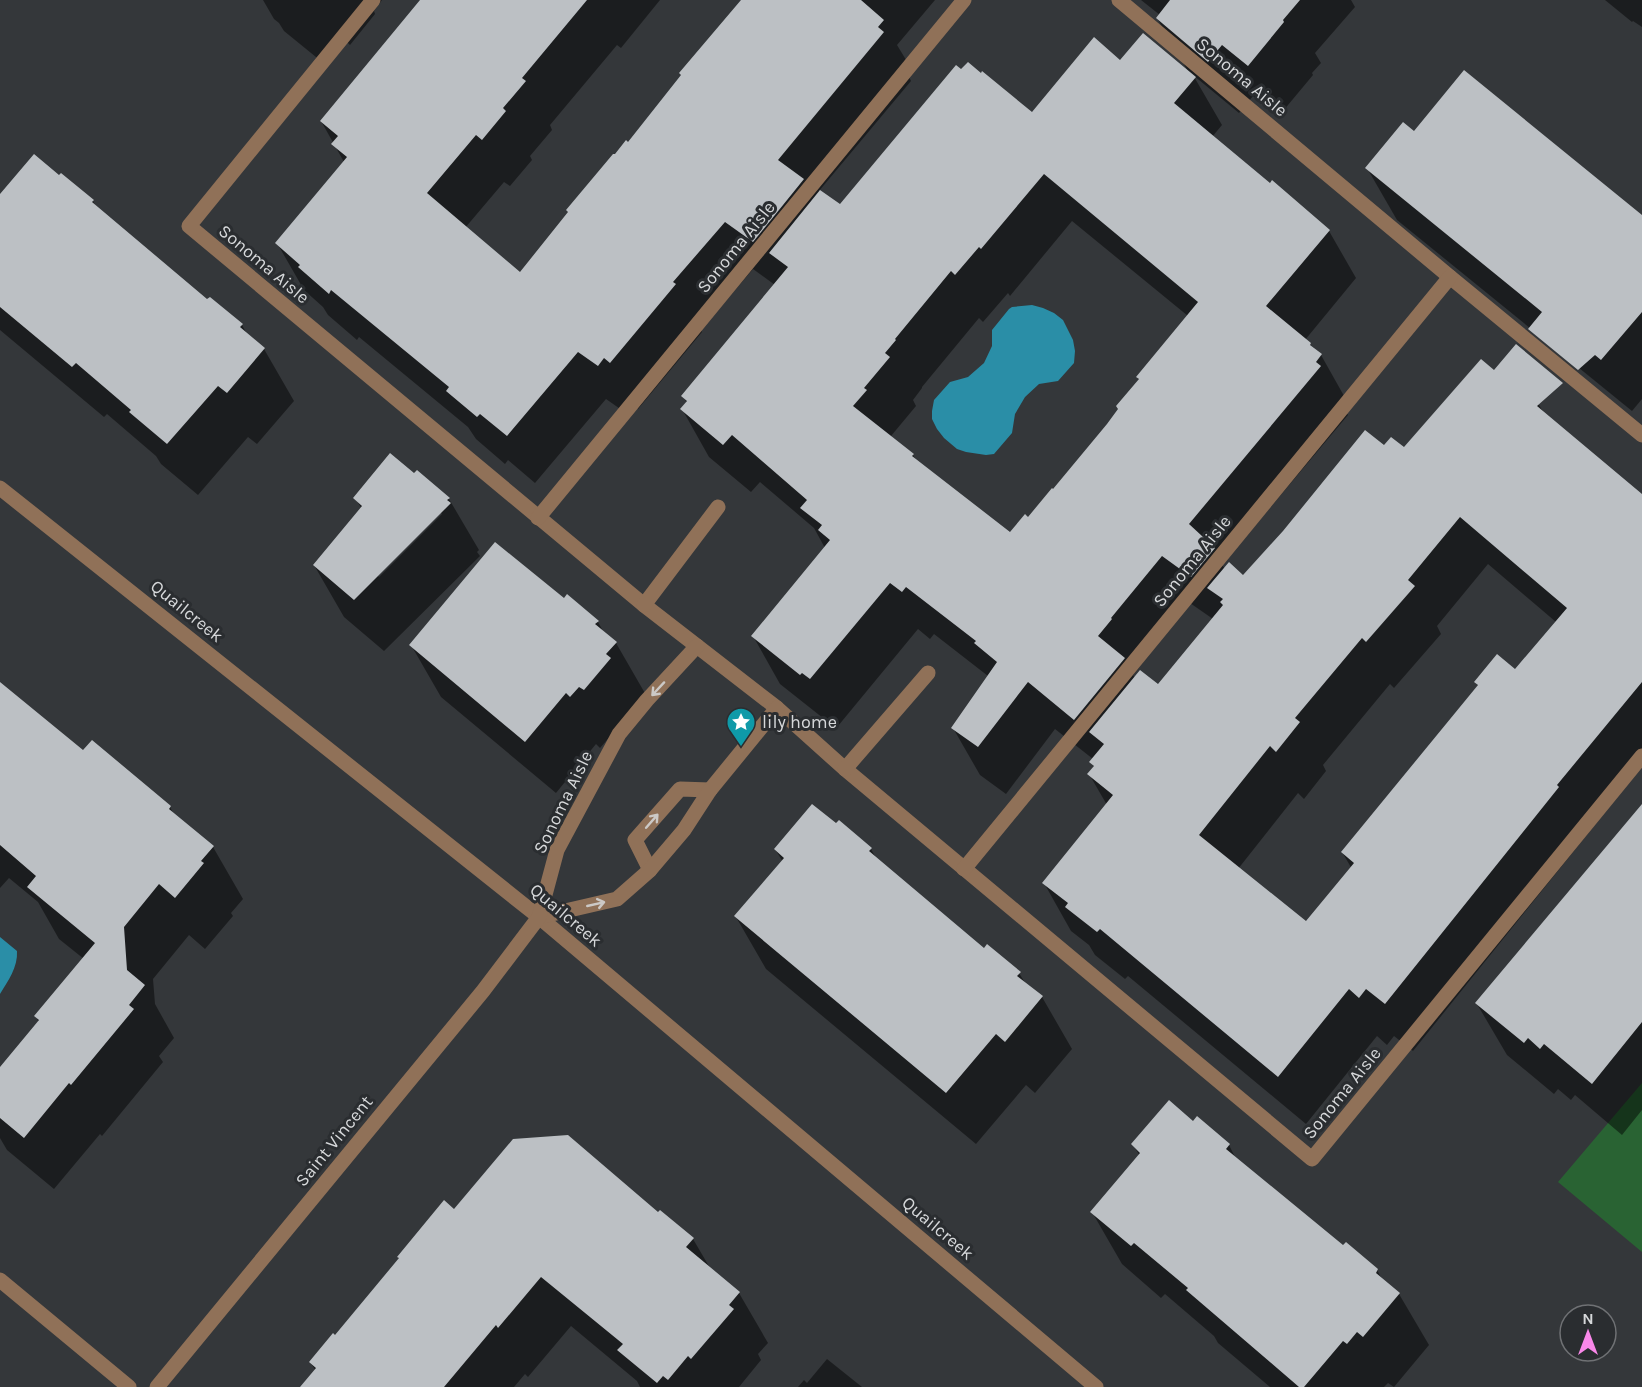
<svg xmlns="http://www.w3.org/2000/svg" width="1642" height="1387" font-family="Karla,sans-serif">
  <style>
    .green { fill: #296333 }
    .water { fill: #2a8ea7 }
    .shadow { fill: #0007; fill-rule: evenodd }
    .building { fill: #bcc0c4; fill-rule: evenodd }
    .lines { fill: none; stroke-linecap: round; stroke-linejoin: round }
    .minor { stroke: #907158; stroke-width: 15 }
    .oneway { stroke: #ccc9c6 }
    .labels { text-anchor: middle; stroke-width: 6; stroke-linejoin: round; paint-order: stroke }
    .street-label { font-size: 18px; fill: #d6d8da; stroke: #2a2d30 }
    .poi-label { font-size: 18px; fill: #d6d8da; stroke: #2a2d30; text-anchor: start }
  </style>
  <rect width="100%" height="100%" fill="#34373a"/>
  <!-- green -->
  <polygon class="green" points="1642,1083 1642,1252 1558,1182"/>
  <!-- water -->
  <g class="water">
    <polygon points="1032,305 1043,308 1054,313 1063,320 1073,340 1075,351 1074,363 1058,381 1039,384 1025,397 1015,414 1012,433 994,454 986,455 966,452 957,449 944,438 937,429 932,419 932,411 934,400 950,382 968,377 984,363 992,346 992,330 1009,309 1012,307"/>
    <path d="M0 937 17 951C18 967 8 981 0 994Z"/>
  </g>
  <!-- shadow -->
  <g class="shadow">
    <polygon points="263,0 382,0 374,11 375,14 350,45 347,42 327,66 284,31 279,23 274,19"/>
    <path d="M422 0H660L621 48 617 45 550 125 552 130 530 156 532 160 510 186 504 182 465 228 520 275 628 144 743 0H935L897 45 911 68 907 73 911 81 819 191 840 206 1032 114 1121 62 1189 73 1157 18 1160 15 1141 0H1351L1355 7 1315 53 1321 63 1312 73 1313 75 1278 117 1253 96 1239 113 1193 75 1222 125 1212 137 1329 231 1356 278 1305 340 1321 355 1348 403 1344 408 1348 415 1222 565 1225 569 1243 577 1384 447 1404 449 1497 369 1539 405 1545 415 1642 496V763L1586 836 1413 1051 1394 1036 1387 1045 1377 1036 1306 1124 1128 976 1125 979 1095 955 1089 945 1071 931 1044 883 1107 805 1089 774 1095 768 1091 762 1093 759 1055 729 1006 794 980 775 953 728 988 676 934 634 930 639 918 629 838 726 830 720 828 722 780 684 753 636 825 548 814 528 760 482 751 492 709 457 682 409 687 403 683 396 775 285 753 269 701 330 702 332 638 409 632 404 626 413 606 399 535 483 508 460 505 464 476 439 468 427 359 337 357 340 328 315 323 307 304 290 277 243 344 162 321 121ZM1072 221 1188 316 1137 377 1140 381 1109 425 1053 492 1028 519 1010 534 917 462 913 455 894 440 891 436 916 406 913 400 922 388V387L979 318 983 322 1008 293 1010 296ZM1488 564 1556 622 1516 671 1476 682 1478 686 1342 852 1352 869 1306 923 1238 869 1298 793 1304 799 1326 771 1323 765 1390 684 1394 688 1441 634 1437 626ZM1190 603 1213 619 1158 686 1135 678 1133 675Z"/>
    <polygon points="1605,0 1642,0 1642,27 1633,21 1632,22"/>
    <polygon points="1414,133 1642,218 1642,399 1632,411 1397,220 1367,168"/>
    <polygon points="0,197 93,201 97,209 207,301 242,325 248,336 264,349 294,401 257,444 248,437 198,495 161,464 156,456 107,414 104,417 0,330"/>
    <path d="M355 498 449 499 479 550 477 552 480 556 384 651 344 617 314 565 362 509ZM440 512 442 514 379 577 378 576Z"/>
    <polygon points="567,596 598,622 604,633 616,643 646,695 600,748 596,744 556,793 441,697 411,645 564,600"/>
    <polygon points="0,684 84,752 170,807 174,815 213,847 243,899 231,913 233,916 205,949 189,935 153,979 155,1004 174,1038 159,1056 163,1062 102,1136 100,1134 54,1189 7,1150 0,1138 0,1070 39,1023 36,1016 84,959 59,939 38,902 9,878 0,888"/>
    <polygon points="1642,806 1642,1110 1622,1135 1575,1095 1571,1100 1558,1089 1554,1094 1507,1055 1477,1004"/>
    <polygon points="839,822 871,849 877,860 985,950 1019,973 1027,986 1042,997 1072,1049 1035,1093 1026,1085 976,1144 766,969 736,917 783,862 775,849 836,826"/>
    <polygon points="1194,1123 1229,1145 1236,1159 1343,1247 1346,1244 1377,1270 1383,1281 1399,1294 1429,1345 1394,1387 1388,1383 1384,1387 1270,1387 1218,1343 1214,1336 1165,1294 1161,1298 1122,1264 1092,1212 1140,1156 1133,1145"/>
    <polygon points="455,1211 658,1215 693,1239 710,1268 739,1293 768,1343 758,1354 761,1360 739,1387 640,1387 637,1381 571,1326 528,1377 525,1374 514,1387 302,1387 316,1371 310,1362"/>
    <polygon points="827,1359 862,1387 798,1387 804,1380 807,1383"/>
  </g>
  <!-- building -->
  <g class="building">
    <polygon points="420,0 587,0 522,78 526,81 503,108 506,111 482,140 476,135 427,193 520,272 568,212 566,210 613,154 615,154 626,140 628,142 681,75 679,73 741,0 861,0 884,20 878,27 884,32 778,160 804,179 753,242 725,222 673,282 676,284 610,363 604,358 598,366 578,352 507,436 480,414 477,417 446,391 449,387 331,290 329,294 298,267 300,265 275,243 347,157 331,144 338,136 320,121"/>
    <polygon points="1170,0 1300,0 1283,20 1284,22 1248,66 1222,45 1208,62 1156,18"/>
    <path d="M1143 33 1196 77 1174 103 1270 183 1272 180 1330 230 1266 306 1311 343 1310 345 1322 354 1316 362 1321 366 1189 524 1215 548 1191 577 1162 556 1111 618 1112 619 1098 636 1125 658 1074 720 1028 682 978 747 951 728 997 662 974 643 976 641 906 587 902 592 890 583 810 679 802 673 800 675 751 636 830 540 818 530 822 525 800 508 807 500 732 435 723 445 680 409 687 401 681 396 788 267 769 253 820 190 840 204 956 65 961 69 968 62 981 73 982 71 1032 112 1094 37 1120 60ZM1044 174 1198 302 1136 377 1139 379 1116 406 1118 409 1107 424 1053 489 1052 488 1028 517 1025 514 1010 532 912 456 914 454 853 406 867 390 864 388 890 357 885 353 896 340 895 339 951 271 955 275 979 247 981 249Z"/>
    <polygon points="1464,70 1642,215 1642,312 1601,360 1595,355 1578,370 1528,329 1542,312 1365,168 1403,122 1414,131"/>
    <polygon points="34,154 59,175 61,173 94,200 92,202 207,299 210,297 243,324 240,327 265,348 227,393 218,386 167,444 129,412 131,410 76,363 72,367 0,307 0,194"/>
    <path d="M1516 344 1563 383 1537 406 1642 494V682L1557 785 1559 787 1385 1004 1366 989 1359 998 1349 989 1278 1077 1100 929 1097 932 1065 907 1068 903 1042 883 1113 795 1087 774 1094 766 1089 762 1104 744 1089 732 1140 670 1158 684 1223 605 1220 602 1223 599 1207 588 1229 562 1243 575 1283 531 1365 430 1384 445 1391 437 1404 447 1481 359 1494 370ZM1460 517 1567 608 1515 669 1497 654 1474 682 1478 685 1341 852 1354 863 1306 921 1199 835 1270 746 1276 752 1300 722 1295 718 1362 638 1366 642 1415 586 1408 580Z"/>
    <polygon points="390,453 414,473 417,470 450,498 447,500 451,503 354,600 313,565 362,506 353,498"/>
    <polygon points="495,542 564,598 567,594 599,621 595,624 617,642 606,654 611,658 584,690 579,687 570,697 566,693 525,742 409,645"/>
    <polygon points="0,682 83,750 92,740 171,806 169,809 214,846 201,861 204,863 175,898 159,884 124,927 127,970 145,985 129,1005 134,1009 71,1085 69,1083 24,1138 0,1118 0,1067 39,1020 34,1016 95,943 27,887 36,876 0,845"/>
    <polygon points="812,804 836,823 839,820 872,848 869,851 984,948 987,944 1021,972 1017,976 1043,996 1005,1042 996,1034 946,1093 734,916 784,858 774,849"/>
    <polygon points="1642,804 1642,1022 1592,1084 1544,1044 1540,1049 1528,1038 1524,1043 1475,1003"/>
    <polygon points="1169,1100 1193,1121 1197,1116 1230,1144 1226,1149 1343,1245 1346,1242 1378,1269 1376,1273 1400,1293 1363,1337 1357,1332 1347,1344 1343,1341 1304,1387 1299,1387 1186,1290 1188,1288 1134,1243 1131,1246 1090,1212 1140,1153 1131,1144"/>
    <polygon points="568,1135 658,1212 660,1210 694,1238 686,1247 740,1292 729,1305 734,1309 691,1359 688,1356 668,1380 663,1376 657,1383 617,1350 623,1344 541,1277 498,1328 496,1325 444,1387 300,1387 316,1368 309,1362 333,1333 335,1335 399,1258 397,1257 444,1200 454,1209 513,1139"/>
  </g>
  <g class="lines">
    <!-- minor -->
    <g class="minor">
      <polyline points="373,0 189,226 644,605 777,708 845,769 1312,1159 1642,756"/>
      <polyline points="1119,0 1450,277 1642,435"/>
      <polyline points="0,488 539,917 1096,1387"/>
      <polyline points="538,518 964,0"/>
      <polyline points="644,605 718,507"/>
      <polyline points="845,769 928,673"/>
      <polyline points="964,869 1450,277"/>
      <polyline points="650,870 635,840 680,789 710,790"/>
      <polyline points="539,917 617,899 650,870 684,830 710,790 777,708"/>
      <polyline points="0,1280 129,1387"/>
      <polyline points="157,1387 483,991 539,917 557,850 619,734 647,700 697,646"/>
    </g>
  </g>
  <!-- one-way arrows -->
  <defs><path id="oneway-shaft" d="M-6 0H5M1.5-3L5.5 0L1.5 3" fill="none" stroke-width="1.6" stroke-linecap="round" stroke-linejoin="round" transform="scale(1.5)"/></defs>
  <g class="oneway">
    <use href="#oneway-shaft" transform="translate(658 689) rotate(133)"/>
    <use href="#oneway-shaft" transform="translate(652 821) rotate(-49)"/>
    <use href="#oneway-shaft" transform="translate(596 904) rotate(-13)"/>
  </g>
  <!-- icons -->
  <defs>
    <g id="sight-pin" transform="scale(1.5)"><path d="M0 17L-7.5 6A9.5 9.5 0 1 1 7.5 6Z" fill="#0f9aa8" stroke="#2a2d30"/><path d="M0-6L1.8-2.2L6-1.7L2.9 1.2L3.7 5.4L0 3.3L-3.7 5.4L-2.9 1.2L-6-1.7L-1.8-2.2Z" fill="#fff"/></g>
  </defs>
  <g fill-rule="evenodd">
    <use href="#sight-pin" x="741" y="722"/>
  </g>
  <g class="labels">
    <!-- street labels -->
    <g class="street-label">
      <text transform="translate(1242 77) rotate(40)" y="6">Sonoma Aisle</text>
      <text transform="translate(736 247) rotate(-51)" y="6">Sonoma Aisle</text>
      <text transform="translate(264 264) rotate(40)" y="6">Sonoma Aisle</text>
      <text transform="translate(1192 561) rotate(-51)" y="6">Sonoma Aisle</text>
      <text transform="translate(187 611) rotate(39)" y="6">Quailcreek</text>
      <text transform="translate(563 802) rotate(-64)" y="6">Sonoma Aisle</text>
      <text transform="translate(566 915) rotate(40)" y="6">Quailcreek</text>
      <text transform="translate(1342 1093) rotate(-51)" y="6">Sonoma Aisle</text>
      <text transform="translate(334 1141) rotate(-51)" y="6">Saint Vincent</text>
      <text transform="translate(938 1228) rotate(40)" y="6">Quailcreek</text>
    </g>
    <!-- poi labels -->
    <g class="poi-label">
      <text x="762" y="728">lily home</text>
    </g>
  </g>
  <!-- north arrow -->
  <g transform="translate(1588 1333)"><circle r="28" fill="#2a2d30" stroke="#6f7174" stroke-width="1.5"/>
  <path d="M0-4.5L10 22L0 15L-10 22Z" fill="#f988e9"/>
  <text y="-9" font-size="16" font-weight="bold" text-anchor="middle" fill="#d6d8da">N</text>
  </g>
</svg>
